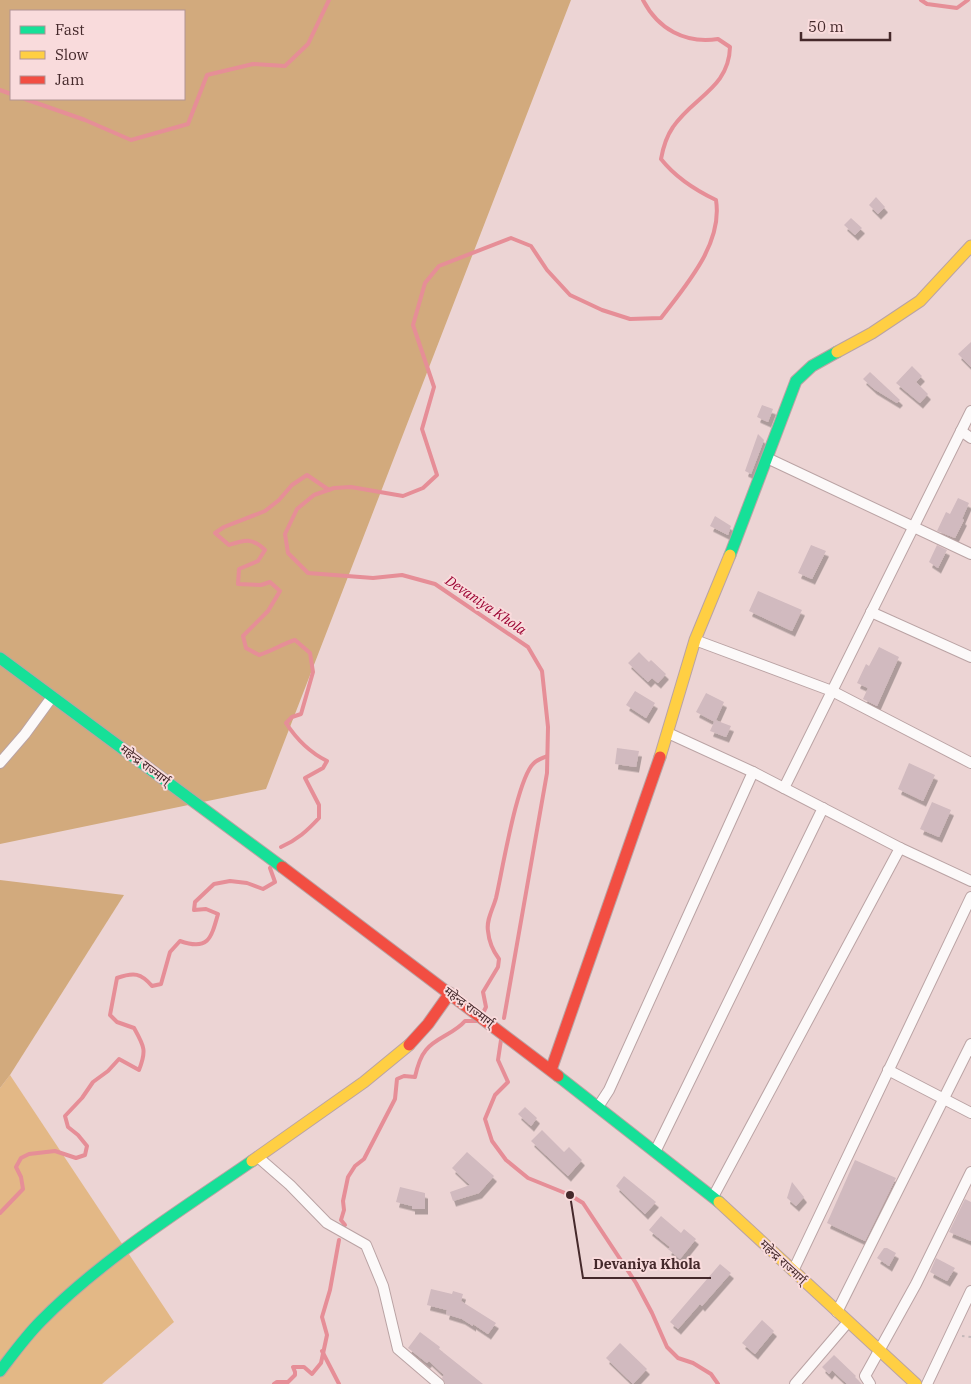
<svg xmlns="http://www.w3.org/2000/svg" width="971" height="1384" font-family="'IBM Plex Serif','Noto Sans Devanagari',serif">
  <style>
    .green { fill: #e3b886 }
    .forest { fill: #d2aa7d; fill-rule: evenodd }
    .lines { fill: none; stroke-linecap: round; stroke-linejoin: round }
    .stream { stroke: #e68e97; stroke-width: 4 }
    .building { fill: #d1babf; filter: url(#shadow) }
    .street-casing { stroke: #baa3a4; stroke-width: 12 }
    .fast-casing { stroke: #baa3a4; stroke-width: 13 }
    .slow-casing { stroke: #baa3a4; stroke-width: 13 }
    .jam-casing { stroke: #baa3a4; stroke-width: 13 }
    .path { stroke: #c4b8b9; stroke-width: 2; stroke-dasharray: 2.5 4; stroke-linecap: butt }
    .street { stroke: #fcf9f9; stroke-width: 10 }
    .fast { stroke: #16e098; stroke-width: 11 }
    .slow { stroke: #ffcf43; stroke-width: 11 }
    .jam { stroke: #f24e42; stroke-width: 11 }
    .labels { text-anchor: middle; stroke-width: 4; stroke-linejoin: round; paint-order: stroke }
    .street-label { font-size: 12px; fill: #45292b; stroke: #f9dbdc }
    .water-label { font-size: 14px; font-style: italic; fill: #9b0332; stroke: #f9dbdc }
    .leader { fill: none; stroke: #45292b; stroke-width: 2 }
    .callout-dot { fill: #45292b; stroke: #f9dbdc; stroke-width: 2 }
    .callout-label { font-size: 14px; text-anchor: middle; font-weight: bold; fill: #45292b; stroke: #f9dbdc; stroke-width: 4; stroke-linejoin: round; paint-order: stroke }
  </style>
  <defs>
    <filter id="shadow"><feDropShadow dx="3" dy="5.5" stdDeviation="0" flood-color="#0004"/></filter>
  </defs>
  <rect width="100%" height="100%" fill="#ecd4d4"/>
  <!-- green -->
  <polygon class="green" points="10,1075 174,1322 102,1384 0,1384 0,1088"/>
  <!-- forest -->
  <g class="forest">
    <path d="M0 0H571L266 789 0 844ZM11 11H184V99H11Z"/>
    <polygon points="0,880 124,895 10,1075 0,1088"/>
  </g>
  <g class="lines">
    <!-- stream -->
    <g class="stream">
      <polyline points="921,0 927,4 957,8 968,0"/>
      <polyline points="0,90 11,94"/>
      <polyline points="25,99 85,120 131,140 188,124 207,75 253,64 285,66 308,44 329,0"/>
      <path d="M281 847C297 840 307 831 319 818V805L305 778 323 768 327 761C309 752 297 740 286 723L292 717 301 714 313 672 310 653 295 640C282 644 272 651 259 655L246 648 243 636 268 611 280 591 270 582 261 585 238 584 239 569 258 561 265 550C252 537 244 540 229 545L215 533 224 527 265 511 279 500 292 485 307 475 329 490"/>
      <path d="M484 1011 486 1007 483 992 498 967 499 959C493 951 489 942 488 931 486 920 493 909 496 898 502 873 517 778 534 763 537 760 543 758 547 756"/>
      <path d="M504 1018 547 773 548 727 542 671 528 647 435 584 402 575 373 578 308 573 288 553 285 534 297 509 314 495 334 488 351 487 403 496 423 488 437 475 422 429 434 387 413 325 425 283 439 266 511 238 531 246 547 270 570 295 602 310 630 319 661 318C686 285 723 244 716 200 695 190 676 178 661 159 663 148 666 137 673 127 693 97 729 88 730 47L718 39C685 44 658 29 643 0"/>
      <polyline points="501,1040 498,1060 508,1082 495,1095 485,1119 492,1141 506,1160 528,1178 570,1195 583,1203 636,1283 652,1313 667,1347 678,1358 693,1363 711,1374 718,1384"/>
      <path d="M0 1213 23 1189 21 1177 16 1167 21 1158 29 1154 55 1151 76 1158 85 1155 87 1146 78 1135 68 1127 65 1116 82 1098 93 1082 108 1071 119 1059 139 1070C147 1050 144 1046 134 1028L117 1022 110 1015 117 978C134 972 141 973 152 986L161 984 170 952 180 941C208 951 211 939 218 914L206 909 194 910 195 902 214 884 230 881 247 883 263 889 275 882 270 868"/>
      <path d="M345 1225 341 1220 344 1210 343 1201 348 1177 355 1166 364 1159 395 1099 397 1079 404 1076 415 1077C417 1068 420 1057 426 1050 435 1038 454 1034 465 1021H477"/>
      <polyline points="322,1351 339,1384"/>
      <polyline points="274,1384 277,1382 288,1382 295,1375 295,1372 293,1367 304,1367 312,1374 321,1363 327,1335 322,1317 330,1290 339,1240"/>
    </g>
  </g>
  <!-- building -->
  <g class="building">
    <polygon points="876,197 885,207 878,214 869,205"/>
    <polygon points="851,218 862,228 855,235 844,225"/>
    <polygon points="971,342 971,367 958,354"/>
    <polygon points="912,366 922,376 916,382 928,394 920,403 896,383"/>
    <polygon points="870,372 900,400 897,403 874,389 863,379"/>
    <polygon points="762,405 773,409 768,422 757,417"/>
    <polygon points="758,434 764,440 751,474 745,471"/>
    <polygon points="958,498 969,503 962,519 964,520 955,538 937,531 946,512 950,514"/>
    <polygon points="715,516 731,526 728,535 710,526"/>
    <polygon points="811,545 826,551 812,579 798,573"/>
    <polygon points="937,545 947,550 938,568 929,562"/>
    <polygon points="758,591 802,610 792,631 749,611"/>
    <polygon points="879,647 899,657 877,706 863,699 868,688 857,683 866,664 869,666"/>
    <polygon points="639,652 649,662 651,660 666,674 658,683 652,678 648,682 628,663"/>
    <polygon points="635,691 655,703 646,718 626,705"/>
    <polygon points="706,693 724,702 715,722 696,712"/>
    <polygon points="715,720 731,726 726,737 710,731"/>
    <polygon points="617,748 639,751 636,767 615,764"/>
    <polygon points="909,763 935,775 923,801 898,789"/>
    <polygon points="932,802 951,810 939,837 920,829"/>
    <polygon points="525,1107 537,1118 531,1126 518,1114"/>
    <polygon points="542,1130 564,1152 569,1147 582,1160 568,1176 531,1141"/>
    <polygon points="467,1152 494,1176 479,1193 453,1201 450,1192 470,1185 452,1168"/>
    <polygon points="855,1160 896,1178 865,1241 827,1223"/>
    <polygon points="624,1176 656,1202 645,1214 616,1186"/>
    <polygon points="792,1182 804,1197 796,1206 787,1198"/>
    <polygon points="400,1187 425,1193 425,1209 412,1209 412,1206 396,1202"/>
    <polygon points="965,1199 971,1202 971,1241 949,1232"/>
    <polygon points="661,1216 681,1233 684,1229 696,1239 680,1259 668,1249 670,1247 649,1230"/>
    <polygon points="884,1248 887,1248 896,1253 889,1266 877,1258"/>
    <polygon points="936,1258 955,1268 947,1281 930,1272"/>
    <polygon points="720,1264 731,1273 702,1306 700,1304 678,1329 670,1322"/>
    <polygon points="431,1289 452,1294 453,1291 463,1294 461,1301 496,1323 488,1334 473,1324 473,1326 462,1319 446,1314 447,1310 427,1305"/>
    <polygon points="762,1320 774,1331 755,1354 742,1343"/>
    <polygon points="420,1332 440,1347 439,1349 483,1384 446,1384 442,1378 444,1375 429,1361 427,1363 408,1348"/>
    <polygon points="620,1343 647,1369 633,1384 606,1358"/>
    <polygon points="834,1355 856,1376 855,1377 862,1384 847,1384 832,1370 829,1374 822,1367"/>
  </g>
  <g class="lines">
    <!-- street casing -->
    <g class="street-casing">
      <g id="street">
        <polyline points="961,431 971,438"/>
        <polyline points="767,458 971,554"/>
        <polyline points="871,612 971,657"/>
        <polyline points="695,640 832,691 971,763"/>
        <polyline points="668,733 753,772 900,848 971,881"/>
        <polyline points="0,763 25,734 52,697"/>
        <polyline points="784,788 971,411"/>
        <polyline points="888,1070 971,1113"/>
        <polyline points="598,1107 609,1090 753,772"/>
        <polyline points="655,1152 823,808"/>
        <polyline points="259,1158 290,1185 327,1223 366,1245 383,1286 398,1349 439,1384"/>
        <polyline points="713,1197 900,848"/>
        <polyline points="793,1271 971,897"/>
        <polyline points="837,1312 971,1044"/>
        <polyline points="795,1384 848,1322"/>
        <polyline points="870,1384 865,1376 916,1284 971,1172"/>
        <polyline points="927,1384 971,1291"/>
      </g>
    </g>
    <!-- fast casing -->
    <g class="fast-casing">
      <g id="fast">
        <polyline points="730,555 796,381 812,366 837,352"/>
        <polyline points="0,658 282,867"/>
        <polyline points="558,1076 719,1202"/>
        <path d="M0 1371C13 1354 26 1336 41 1321 102 1259 181 1210 252 1161"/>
      </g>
    </g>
    <!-- slow casing -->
    <g class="slow-casing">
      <g id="slow">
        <polyline points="837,352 872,333 920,301 971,246"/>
        <polyline points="660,757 695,640 730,555"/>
        <polyline points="252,1161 364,1082 409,1045"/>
        <polyline points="719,1202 916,1384"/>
      </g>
    </g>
    <!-- jam casing -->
    <g class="jam-casing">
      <g id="jam">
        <polyline points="282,867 558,1076"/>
        <polyline points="409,1045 428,1024 450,993"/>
        <polyline points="551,1070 660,757"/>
      </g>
    </g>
    <!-- path -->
    <polyline class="path" points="962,1336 971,1337"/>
    <!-- street -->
    <use href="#street" class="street"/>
    <!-- fast -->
    <use href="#fast" class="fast"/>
    <!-- slow -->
    <use href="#slow" class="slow"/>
    <!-- jam -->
    <use href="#jam" class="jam"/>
  </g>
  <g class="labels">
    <!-- street labels -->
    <g class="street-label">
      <text transform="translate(145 765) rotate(37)" y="4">महेन्द्र राज्मार्ग्</text>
      <text transform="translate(469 1007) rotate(37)" y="4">महेन्द्र राज्मार्ग्</text>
      <text transform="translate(783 1262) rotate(43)" y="4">महेन्द्र राज्मार्ग्</text>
    </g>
    <!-- water labels -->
    <g class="water-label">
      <text transform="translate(486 605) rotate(34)" y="5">Devaniya Khola</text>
    </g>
  </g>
  <!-- callouts -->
  <path class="leader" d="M570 1195L583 1278H711"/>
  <circle class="callout-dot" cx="570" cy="1195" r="5"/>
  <g class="callout-label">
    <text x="647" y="1269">Devaniya Khola</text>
  </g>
  <!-- legend -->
  <rect x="10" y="10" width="175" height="90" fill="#f9dbdc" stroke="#b19495"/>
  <rect x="20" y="26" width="25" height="8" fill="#16e098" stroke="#b19495"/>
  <text x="55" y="35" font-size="15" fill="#45292b">Fast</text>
  <rect x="20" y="51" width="25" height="8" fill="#ffcf43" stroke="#b19495"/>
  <text x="55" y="60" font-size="15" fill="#45292b">Slow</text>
  <rect x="20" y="76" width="25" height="8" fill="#f24e42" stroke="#b19495"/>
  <text x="55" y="85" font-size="15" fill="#45292b">Jam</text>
  <!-- scale -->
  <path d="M801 32v8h89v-8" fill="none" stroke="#45292b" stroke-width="2.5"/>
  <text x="808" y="32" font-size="15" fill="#45292b" stroke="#f9dbdc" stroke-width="4" paint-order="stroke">50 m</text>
</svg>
